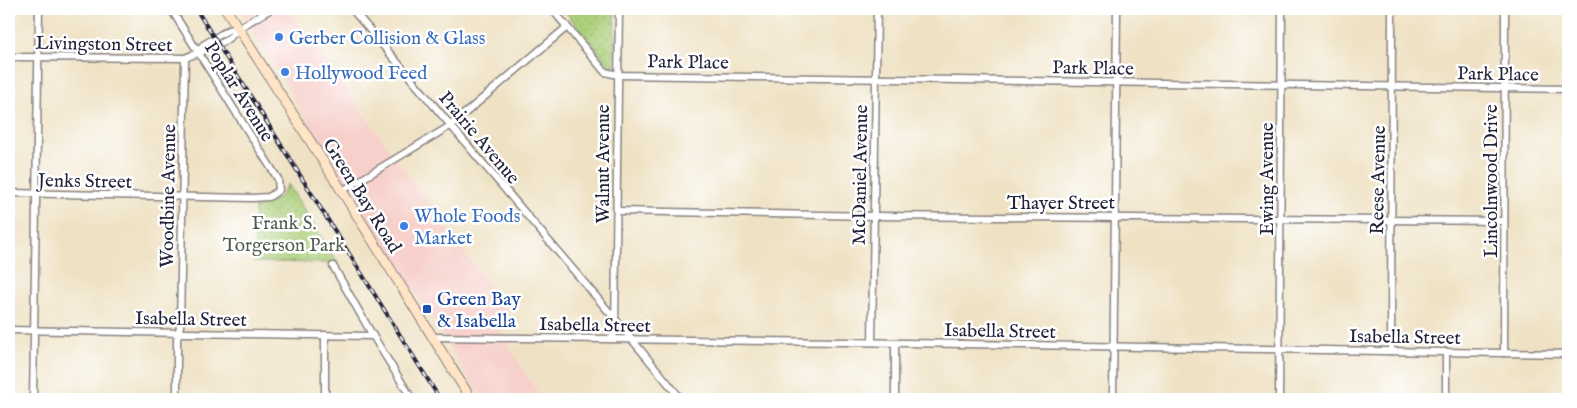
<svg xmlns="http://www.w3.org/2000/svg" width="1577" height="408" font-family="'IM FELL English',serif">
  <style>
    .built { fill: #f7d0cb }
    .park { fill: url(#park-dots); stroke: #667858 }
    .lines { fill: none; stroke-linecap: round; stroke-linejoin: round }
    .minor-casing { stroke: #888280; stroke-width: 9 }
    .secondary-casing { stroke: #888280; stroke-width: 11 }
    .minor { stroke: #fff; stroke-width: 6 }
    .secondary { stroke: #ffe4c6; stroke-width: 9 }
    .rail-casing { stroke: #22223b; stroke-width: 4 }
    .rail { stroke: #fff; stroke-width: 2; stroke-dasharray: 5.5; stroke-linecap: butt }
    .shop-dot { fill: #3f7fe0; stroke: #fff; stroke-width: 2 }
    .transit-dot { fill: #1a4fb4; stroke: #fff; stroke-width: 2 }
    .labels { text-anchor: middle; stroke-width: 5; stroke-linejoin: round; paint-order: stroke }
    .shop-label { font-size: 19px; fill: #366cbe; stroke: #fff; text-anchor: start }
    .street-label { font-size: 19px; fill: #22223b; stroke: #fff }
    .park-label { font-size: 19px; fill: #515e50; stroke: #fff }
    .transit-label { font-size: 19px; fill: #164399; stroke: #fff; text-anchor: start }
  </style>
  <defs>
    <pattern id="park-dots" width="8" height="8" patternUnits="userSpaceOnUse" patternTransform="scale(1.25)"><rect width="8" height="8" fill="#a9cd76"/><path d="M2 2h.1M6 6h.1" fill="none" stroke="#91b067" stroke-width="1.8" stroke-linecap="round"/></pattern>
  </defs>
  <rect width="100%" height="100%" fill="#fff"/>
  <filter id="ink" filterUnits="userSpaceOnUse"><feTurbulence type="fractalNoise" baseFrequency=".02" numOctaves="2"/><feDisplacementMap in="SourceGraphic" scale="10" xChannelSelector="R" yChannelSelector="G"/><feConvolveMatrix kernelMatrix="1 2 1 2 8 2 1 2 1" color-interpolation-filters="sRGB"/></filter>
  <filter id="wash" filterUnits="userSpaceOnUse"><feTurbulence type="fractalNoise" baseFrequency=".0096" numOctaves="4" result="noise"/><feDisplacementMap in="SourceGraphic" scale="20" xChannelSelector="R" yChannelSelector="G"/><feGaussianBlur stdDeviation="1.12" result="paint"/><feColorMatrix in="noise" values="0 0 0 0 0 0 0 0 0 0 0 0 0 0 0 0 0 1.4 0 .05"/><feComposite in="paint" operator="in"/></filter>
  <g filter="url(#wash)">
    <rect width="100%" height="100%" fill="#efe2c4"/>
    <!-- built -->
    <polygon class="built" points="239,9 288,9 521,331 499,331 542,399 482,399 355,198"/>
    <!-- park -->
    <g class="park">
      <polygon points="563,9 615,9 614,68 611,67"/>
      <polygon points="288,184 338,263 254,262 255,204 257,201 271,202 280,197"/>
    </g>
  </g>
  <g filter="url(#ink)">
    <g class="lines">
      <!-- minor casing -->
      <g class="minor-casing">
        <g id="minor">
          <polyline points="352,9 615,319 681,399"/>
          <polyline points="552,9 605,72 618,75 1568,89"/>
          <polyline points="198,52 203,45 228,30 239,28 271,9"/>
          <path d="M9 57 185 58C204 50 225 46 239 28"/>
          <polyline points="342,191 450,126 567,27"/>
          <polyline points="9,193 252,198 269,197 279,190 278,179 171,9"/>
          <polyline points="617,211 874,216 1504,221"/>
          <polyline points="333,266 373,336 412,399"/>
          <polyline points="9,330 373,336"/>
          <polyline points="432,337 847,342 1568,354"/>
          <polyline points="611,339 615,332 619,9"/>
          <polyline points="872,342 877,9"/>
          <polyline points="1391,351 1392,9"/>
          <polyline points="1504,353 1505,9"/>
          <polyline points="33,399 39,9"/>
          <polyline points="177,399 177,339 180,326 185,58"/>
          <polyline points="325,399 325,335"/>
          <polyline points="895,399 895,343"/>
          <polyline points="1113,399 1117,9"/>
          <polyline points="1279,399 1282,9"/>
          <polyline points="1446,399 1446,352"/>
        </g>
      </g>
      <!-- secondary casing -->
      <g class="secondary-casing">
        <polyline id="secondary" points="226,9 342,191 471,399"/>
      </g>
      <!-- minor -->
      <use href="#minor" class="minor"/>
      <!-- secondary -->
      <use href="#secondary" class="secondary"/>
      <!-- rail casing -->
      <g class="rail-casing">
        <polyline id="rail" points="196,9 440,399"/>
      </g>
      <!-- rail -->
      <use href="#rail" class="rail"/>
    </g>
  </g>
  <!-- markers -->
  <g class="shop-dot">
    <circle cx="279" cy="37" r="5"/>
    <circle cx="285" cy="72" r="5"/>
    <circle cx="404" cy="226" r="5"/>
  </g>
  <rect class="transit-dot" x="422" y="304" width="10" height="10" rx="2.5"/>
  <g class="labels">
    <!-- shop labels -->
    <g class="shop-label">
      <text x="289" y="44">Gerber Collision &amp; Glass</text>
      <text x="295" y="79">Hollywood Feed</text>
      <text x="414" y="222">Whole Foods<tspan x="414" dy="22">Market</tspan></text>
    </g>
    <!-- street labels -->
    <g class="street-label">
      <text transform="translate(104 43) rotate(1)" y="7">Livingston Street</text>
      <text transform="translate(688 61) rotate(1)" y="7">Park Place</text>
      <text transform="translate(1093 67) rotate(1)" y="7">Park Place</text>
      <text transform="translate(1498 73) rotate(1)" y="7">Park Place</text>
      <text transform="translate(240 91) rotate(58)" y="7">Poplar Avenue</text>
      <text transform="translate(480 137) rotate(50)" y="7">Prairie Avenue</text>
      <text transform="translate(602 164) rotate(-90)" y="7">Walnut Avenue</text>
      <text transform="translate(859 175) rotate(-89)" y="7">McDaniel Avenue</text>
      <text transform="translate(1266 179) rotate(-90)" y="7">Ewing Avenue</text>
      <text transform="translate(85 180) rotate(1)" y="7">Jenks Street</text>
      <text transform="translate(1377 180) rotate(-89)" y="7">Reese Avenue</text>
      <text transform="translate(1490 181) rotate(-90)" y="7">Lincolnwood Drive</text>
      <text transform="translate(363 195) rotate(58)" y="7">Green Bay Road</text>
      <text transform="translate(167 196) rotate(-89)" y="7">Woodbine Avenue</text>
      <text x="1061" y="209">Thayer Street</text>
      <text transform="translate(191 318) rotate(1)" y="7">Isabella Street</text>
      <text transform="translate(595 324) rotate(1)" y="7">Isabella Street</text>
      <text transform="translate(1000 330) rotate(1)" y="7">Isabella Street</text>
      <text transform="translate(1405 336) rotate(1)" y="7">Isabella Street</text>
    </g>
    <!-- park labels -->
    <g class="park-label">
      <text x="284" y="229">Frank S.<tspan x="284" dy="22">Torgerson Park</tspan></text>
    </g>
    <!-- transit labels -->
    <g class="transit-label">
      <text x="437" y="305">Green Bay<tspan x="437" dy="22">&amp; Isabella</tspan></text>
    </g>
  </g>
  <!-- margin -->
  <rect width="1577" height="408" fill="none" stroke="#fff" stroke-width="30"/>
</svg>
